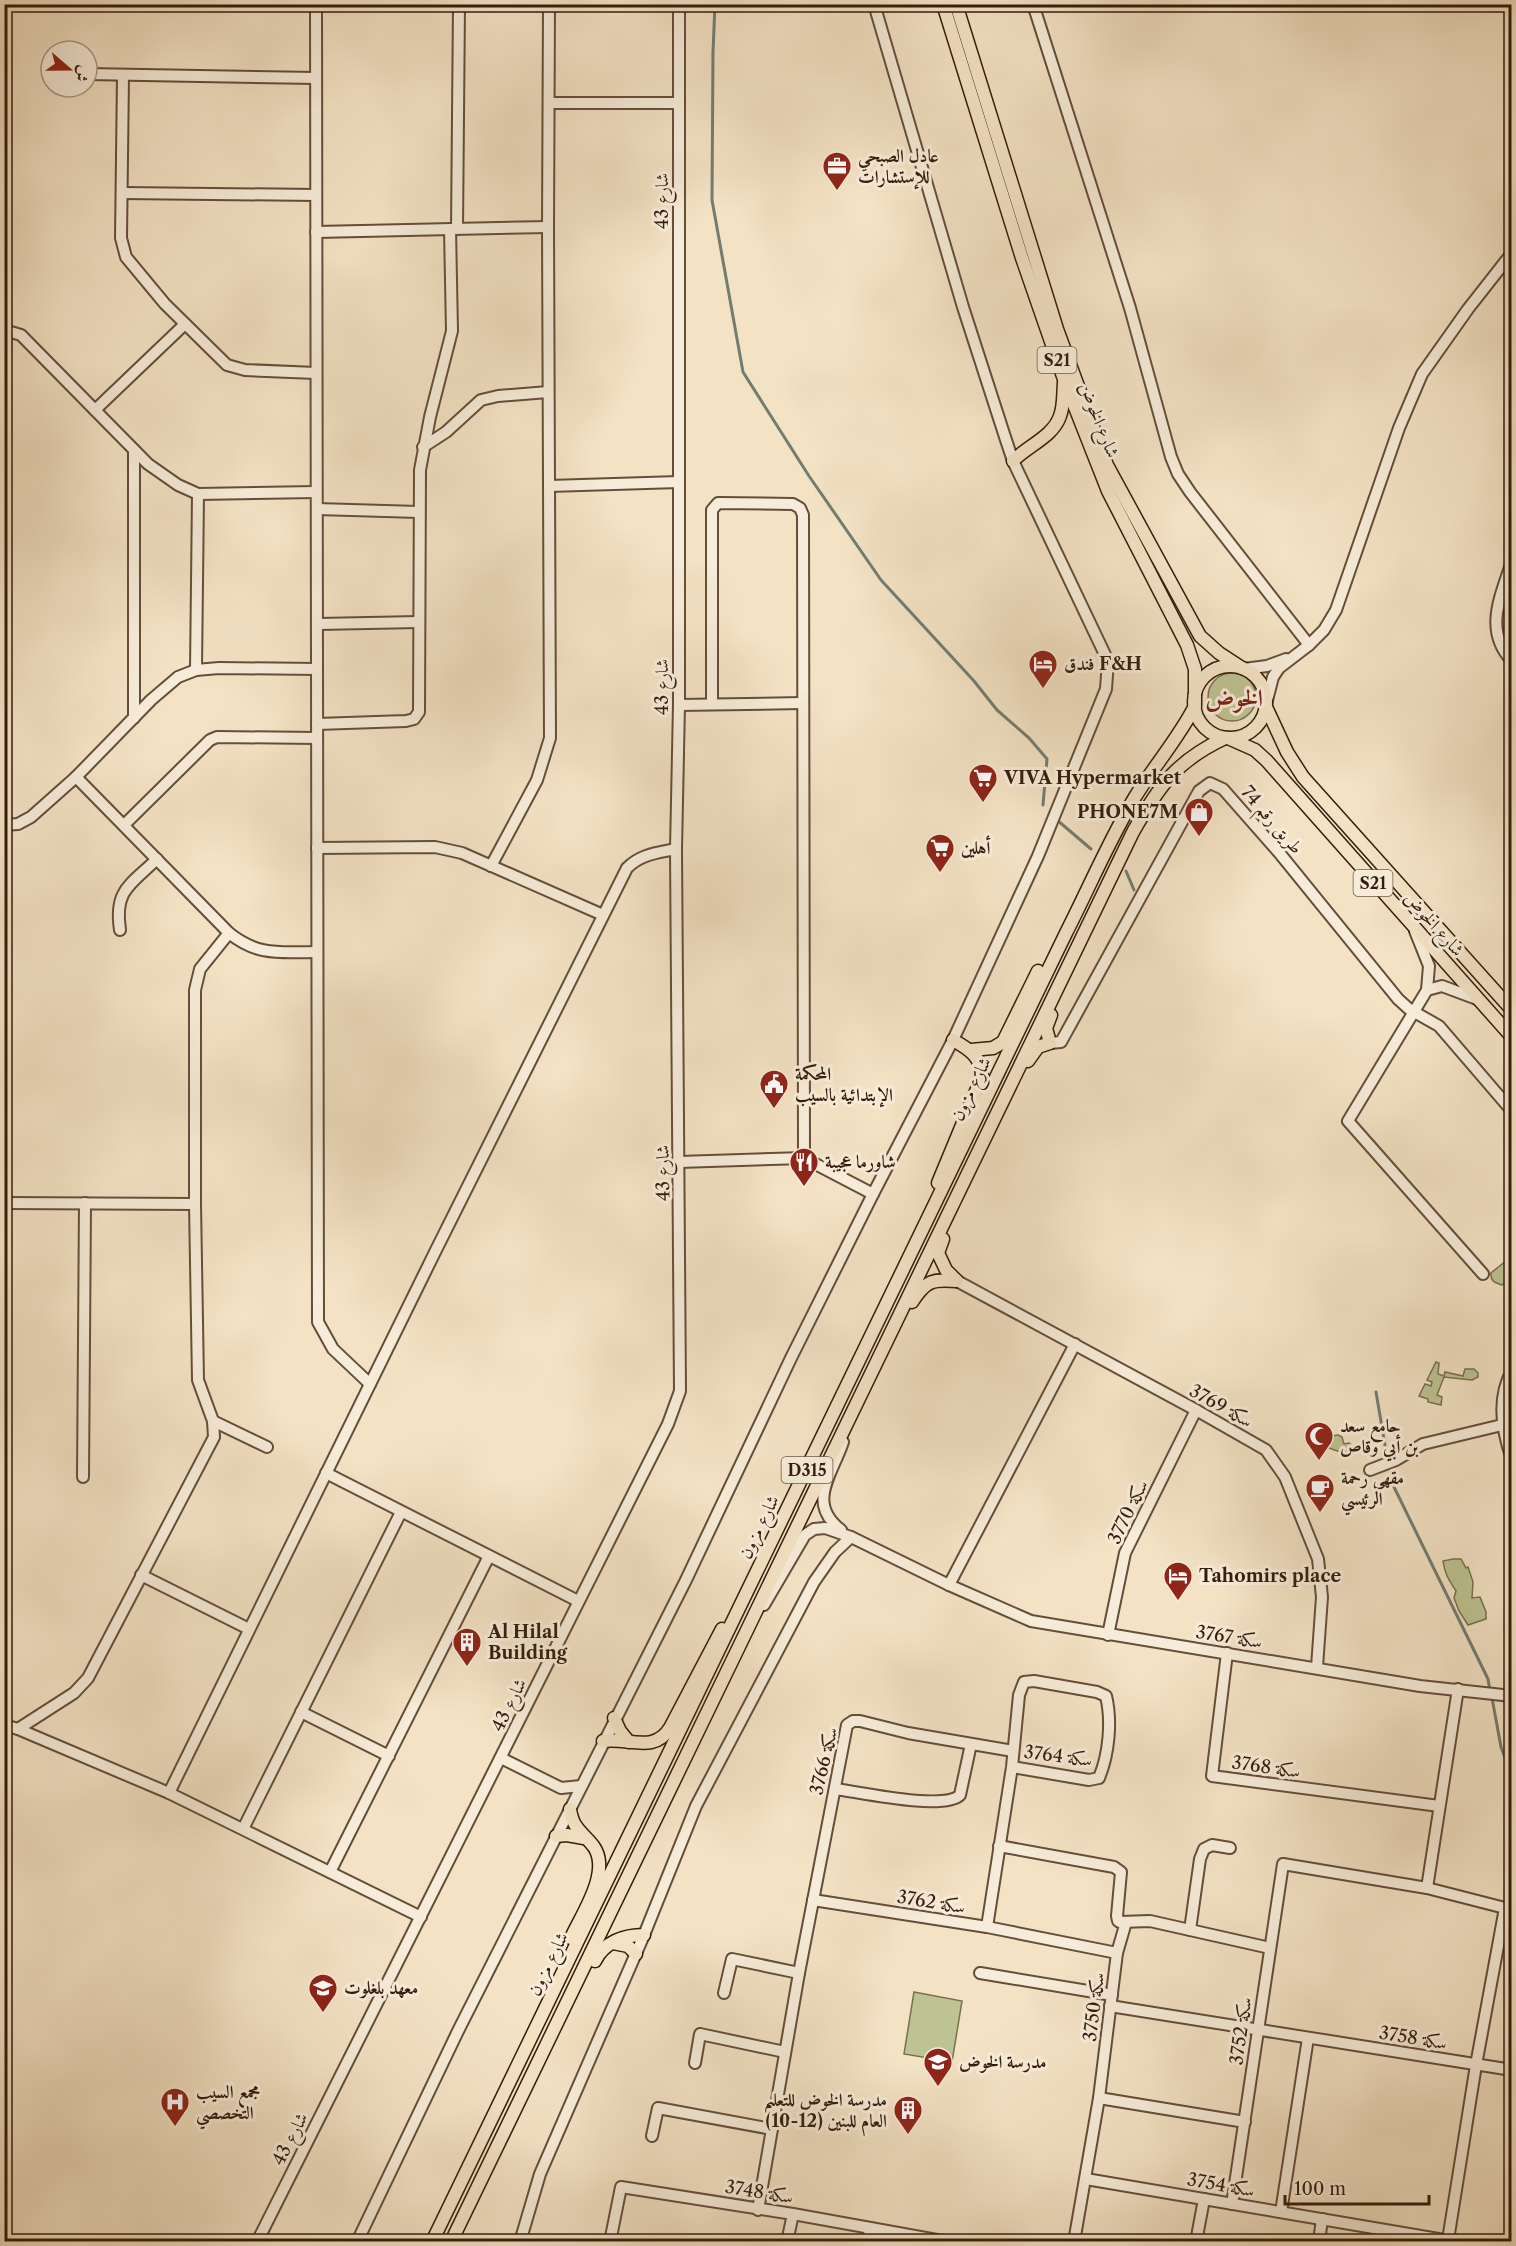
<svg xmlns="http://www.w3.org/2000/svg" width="1516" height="2246" font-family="'Libre Caslon Text',Amiri,serif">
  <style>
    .green { fill: #bdc392; stroke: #787050; stroke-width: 1.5 }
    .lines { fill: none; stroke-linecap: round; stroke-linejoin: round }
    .stream { stroke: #727d71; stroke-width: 3 }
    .minor-casing { stroke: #644e3b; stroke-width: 14 }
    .major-casing { stroke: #341c0d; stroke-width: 15 }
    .minor { stroke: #f7ecd9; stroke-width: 10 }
    .major { stroke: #f3e2c4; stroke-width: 12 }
    .labels { text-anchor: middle; stroke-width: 6; stroke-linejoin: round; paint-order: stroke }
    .shield { fill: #f7ecd9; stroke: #6e5a4a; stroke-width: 1.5 }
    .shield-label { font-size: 16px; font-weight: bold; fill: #341c0d }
    .poi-label { font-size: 18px; font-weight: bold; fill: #341c0d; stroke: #f7ecd9; text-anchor: start }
    .street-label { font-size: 18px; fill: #341c0d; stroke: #f7ecd9 }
    .district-label { font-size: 24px; font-weight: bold; fill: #7a1f14; stroke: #f7ecd9 }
  </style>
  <rect width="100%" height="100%" fill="#f3e2c4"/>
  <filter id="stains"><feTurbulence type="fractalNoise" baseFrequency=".00333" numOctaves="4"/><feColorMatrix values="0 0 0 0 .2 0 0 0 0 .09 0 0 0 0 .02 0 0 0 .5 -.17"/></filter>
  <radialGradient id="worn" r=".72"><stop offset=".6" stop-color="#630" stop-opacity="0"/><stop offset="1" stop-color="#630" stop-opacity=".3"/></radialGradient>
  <!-- green -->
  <g class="green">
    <circle cx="1232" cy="697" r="24"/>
    <path d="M1507 1260 1511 1261V1282L1510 1280 1502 1285C1496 1283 1490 1282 1491 1273Z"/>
    <polygon points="1436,1362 1439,1363 1438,1374 1444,1376 1445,1372 1463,1376 1465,1369 1474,1369 1478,1373 1478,1377 1472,1380 1444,1377 1437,1395 1442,1397 1441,1405 1428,1402 1428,1399 1419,1396 1425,1384 1431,1386 1432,1382 1427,1380"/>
    <path d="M1338 1435 1342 1437 1344 1444 1349 1443 1352 1446 1343 1453 1306 1440C1311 1437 1323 1437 1327 1441L1332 1436Z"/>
    <path d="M1453 1559H1461L1466 1568 1468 1567 1473 1582 1472 1598 1480 1597 1486 1612V1619L1468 1625 1459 1611 1454 1598 1456 1591C1449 1580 1445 1575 1443 1561Z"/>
    <polygon points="914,1992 962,2001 952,2062 904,2054"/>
  </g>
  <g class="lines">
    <!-- stream -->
    <g class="stream">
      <polyline points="715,4 713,52 712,200 743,372 809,476 881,580 974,681 997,710 1029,738 1047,759 1043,805"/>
      <polyline points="1057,820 1091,849"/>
      <polyline points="1126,871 1134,890"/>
      <polyline points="1376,1392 1387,1457"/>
      <polyline points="1391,1472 1394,1487 1488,1679 1490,1691"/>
      <polyline points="1492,1698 1501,1747 1512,1776"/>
    </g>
    <!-- minor casing -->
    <g class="minor-casing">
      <g id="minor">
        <polyline points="316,4 318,1322 333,1349 370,1384"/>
        <polyline points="1033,4 1130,308 1171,457 1178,474 1190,492 1309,645"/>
        <polyline points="87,74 316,78"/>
        <polyline points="123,75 121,238 126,257 165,304 227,365 245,370 316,373"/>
        <polyline points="549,103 679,103"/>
        <polyline points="122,193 316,195"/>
        <polyline points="457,229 459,4"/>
        <polyline points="316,232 548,227"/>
        <polyline points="4,330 21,335 148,464 178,485 198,494 316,492"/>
        <polyline points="95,410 185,324"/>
        <polyline points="423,447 446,432 481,400 498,396 548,392"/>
        <polyline points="549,486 679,482"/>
        <polyline points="317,509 419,512"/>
        <path d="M1512 561C1501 596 1483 630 1512 661"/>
        <polyline points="318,624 419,622"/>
        <polyline points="1244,669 1267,666 1286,659"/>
        <polyline points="196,670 198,494"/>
        <polyline points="712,704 712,510 718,503 793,504 800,508 803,515 804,1158"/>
        <polyline points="1266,704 1273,677 1279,668 1309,645 1324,630 1336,610 1399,428 1422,374 1468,309 1512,253"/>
        <polyline points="679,705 803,703"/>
        <polyline points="134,718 134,450"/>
        <polyline points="317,724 406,721 414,719 419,712 420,470 430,417 452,331 450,229"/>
        <path d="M76 777 229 933C259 957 281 952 317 952"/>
        <polyline points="4,825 18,824 31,817 76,777 151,700 178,677 196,670 219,668 317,669"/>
        <polyline points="124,825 210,740 217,737 317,738"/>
        <polyline points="317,848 435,847 462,853 603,915"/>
        <polyline points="491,866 537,780 550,738 548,227 549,4"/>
        <path d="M120 930C114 890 130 885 157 859"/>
        <polyline points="1415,931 1429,966 1427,990 1348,1121 1483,1274"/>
        <polyline points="229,933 200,969 195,990 195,1204 198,1380 213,1421 267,1447"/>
        <polyline points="1427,990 1442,986 1477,999"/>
        <polyline points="1050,1043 1061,1042 1199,791 1210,783 1223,789 1281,855 1398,999 1409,1009 1439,1026 1512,1111"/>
        <polyline points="679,1162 804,1158 873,1194"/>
        <polyline points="4,1203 195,1204"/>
        <polyline points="957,1281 1196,1410 1266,1450 1285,1477 1318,1559 1322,1597 1317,1667"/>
        <path d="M1512 1371C1496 1399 1502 1431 1512 1459"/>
        <polyline points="1370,1470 1396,1460 1423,1444 1502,1425"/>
        <polyline points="326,1473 578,1601"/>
        <polyline points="83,1477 85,1203"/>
        <path d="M841 1530C806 1503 832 1475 843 1442"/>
        <polyline points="141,1575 249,1629"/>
        <polyline points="949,1585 1075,1344"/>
        <polyline points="764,1605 805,1535 814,1529 825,1528 851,1537 949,1585 1031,1621 1420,1686 1512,1696"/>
        <polyline points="1108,1635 1125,1553 1196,1410"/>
        <polyline points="1227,1653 1212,1776 1439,1806"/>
        <polyline points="301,1712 389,1756"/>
        <polyline points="4,1725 18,1729 169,1793 421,1917"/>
        <polyline points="18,1729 74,1693 88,1678 214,1437 213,1421"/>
        <polyline points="501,1758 561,1788 581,1786"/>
        <path d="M835 1789C859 1792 944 1811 960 1795L971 1744"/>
        <path d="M169 1793 435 1252 627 868C641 854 657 853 676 849"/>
        <polyline points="243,1829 401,1512"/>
        <polyline points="999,1846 1114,1867 1121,1872 1117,1916 1118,1921 1120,1922 1150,1921 1270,1948"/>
        <polyline points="330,1872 489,1556"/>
        <polyline points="1427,1888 1458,1689"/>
        <polyline points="813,1900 987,1927 1117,1953"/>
        <path d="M987 1927 1012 1767 1019 1695 1024 1682 1034 1681 1097 1692 1106 1696C1112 1721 1109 1754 1099 1778L1089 1780 1012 1767"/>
        <polyline points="1190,1930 1200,1859 1204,1849 1212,1845 1230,1848"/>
        <polyline points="980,1973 1112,1995"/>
        <polyline points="724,1993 732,1959 799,1973"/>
        <polyline points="1110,2006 1512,2070"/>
        <polyline points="695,2063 700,2034 785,2052"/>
        <polyline points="1099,2098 1245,2122"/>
        <polyline points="652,2136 658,2108 772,2129"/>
        <polyline points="1086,2179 1456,2242"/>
        <polyline points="1232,2204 1283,1864 1427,1888 1505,1908 1476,2065 1448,2240"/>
        <polyline points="758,2210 799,1973 847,1725 853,1721 860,1721 908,1733 1013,1751"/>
        <polyline points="1281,2212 1308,2038"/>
        <polyline points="257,2242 668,1424 680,1391 676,849 679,705 679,4"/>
        <polyline points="357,2242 458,2031 686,1580 791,1358 873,1194 953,1040 1038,856 1106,689 1108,661 1013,461 1006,440 963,307 874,4"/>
        <polyline points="520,2242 540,2174 644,1935 696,1806 814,1582 835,1552 851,1537"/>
        <polyline points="610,2242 621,2187 793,2214 948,2242"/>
        <polyline points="787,2242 793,2214"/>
        <polyline points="868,2242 870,2228"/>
        <polyline points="1074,2242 1099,2098 1117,1953 1126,1922"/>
        <polyline points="1196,2242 1204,2199"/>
        <polyline points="1319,2242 1322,2219"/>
      </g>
    </g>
    <!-- major casing -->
    <g class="major-casing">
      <g id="major">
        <polyline points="943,4 1022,258 1065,382 1108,491 1187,645 1195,669 1195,703"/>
        <polyline points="956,4 1057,329 1107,465 1200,636 1219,653 1242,668"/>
        <path d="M1013 461C1027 446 1053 437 1060 416 1064 406 1063 394 1064 383"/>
        <circle cx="1230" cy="702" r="36"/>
        <polyline points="1266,707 1287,752 1303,777 1512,1010"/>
        <polyline points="1228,738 1255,750 1267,761 1512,1037"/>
        <polyline points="971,1050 993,1048 1003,1042 1038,971"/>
        <polyline points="1028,1061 1038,1047 1050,1043 1046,1028 1051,1015"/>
        <path d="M938 1183 982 1077C982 1057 969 1049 953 1040"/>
        <polyline points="943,1239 938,1253 946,1270 957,1281"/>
        <path d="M912 1302C926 1280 933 1279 957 1281"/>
        <polyline points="614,1718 620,1731 629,1742"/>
        <path d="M603 1741C628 1737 654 1754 670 1728L722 1629"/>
        <path d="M570 1809C573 1830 583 1832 594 1847 611 1872 582 1914 571 1938"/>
        <polyline points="556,1836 567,1835 584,1838"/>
        <polyline points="613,1943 628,1946 636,1954"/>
        <path d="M595 1961C604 1942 624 1935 644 1935"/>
        <path d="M432 2242 1066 933C1089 888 1109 840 1135 797 1154 766 1178 739 1195 706"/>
        <path d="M451 2242 1133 832C1159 786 1176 761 1225 738"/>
      </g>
    </g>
    <!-- minor -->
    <use href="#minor" class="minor"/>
    <!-- major -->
    <use href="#major" class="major"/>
  </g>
  <!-- icons -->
  <defs>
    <g id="office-pin" transform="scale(1.5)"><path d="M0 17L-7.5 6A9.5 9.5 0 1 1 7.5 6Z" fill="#8f2418" stroke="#f7ecd9"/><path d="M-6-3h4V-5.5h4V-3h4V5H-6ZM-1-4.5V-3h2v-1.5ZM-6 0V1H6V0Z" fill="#fff"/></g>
    <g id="hotel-pin" transform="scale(1.5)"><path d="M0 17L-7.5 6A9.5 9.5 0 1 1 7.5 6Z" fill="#8f2418" stroke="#f7ecd9"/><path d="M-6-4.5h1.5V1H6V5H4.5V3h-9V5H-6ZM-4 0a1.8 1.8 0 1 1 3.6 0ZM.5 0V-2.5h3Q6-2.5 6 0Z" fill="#fff"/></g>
    <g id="supermarket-pin" transform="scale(1.5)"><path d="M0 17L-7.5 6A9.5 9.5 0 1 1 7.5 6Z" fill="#8f2418" stroke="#f7ecd9"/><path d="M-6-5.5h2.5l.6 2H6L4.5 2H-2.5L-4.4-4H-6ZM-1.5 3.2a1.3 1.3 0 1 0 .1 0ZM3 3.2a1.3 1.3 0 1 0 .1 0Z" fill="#fff"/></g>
    <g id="shop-pin" transform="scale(1.5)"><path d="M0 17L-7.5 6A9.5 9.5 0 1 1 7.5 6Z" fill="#8f2418" stroke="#f7ecd9"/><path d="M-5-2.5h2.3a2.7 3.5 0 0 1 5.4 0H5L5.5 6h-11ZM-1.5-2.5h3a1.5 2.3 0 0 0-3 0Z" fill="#fff"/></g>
    <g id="civic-pin" transform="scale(1.5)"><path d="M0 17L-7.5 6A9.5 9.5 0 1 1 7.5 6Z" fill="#8f2418" stroke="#f7ecd9"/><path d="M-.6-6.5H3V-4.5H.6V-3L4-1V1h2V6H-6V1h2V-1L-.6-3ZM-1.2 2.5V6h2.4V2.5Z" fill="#fff"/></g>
    <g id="restaurant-pin" transform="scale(1.5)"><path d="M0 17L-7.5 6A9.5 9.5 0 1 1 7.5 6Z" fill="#8f2418" stroke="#f7ecd9"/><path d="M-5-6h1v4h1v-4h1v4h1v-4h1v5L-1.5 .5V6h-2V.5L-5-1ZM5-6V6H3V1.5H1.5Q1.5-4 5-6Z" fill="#fff"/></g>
    <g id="mosque-pin" transform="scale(1.5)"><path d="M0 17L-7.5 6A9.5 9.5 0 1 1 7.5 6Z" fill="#8f2418" stroke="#f7ecd9"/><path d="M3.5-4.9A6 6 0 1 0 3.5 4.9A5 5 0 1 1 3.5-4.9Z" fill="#fff"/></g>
    <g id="cafe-pin" transform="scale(1.5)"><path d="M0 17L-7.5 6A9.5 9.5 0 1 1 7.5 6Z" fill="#8f2418" stroke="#f7ecd9"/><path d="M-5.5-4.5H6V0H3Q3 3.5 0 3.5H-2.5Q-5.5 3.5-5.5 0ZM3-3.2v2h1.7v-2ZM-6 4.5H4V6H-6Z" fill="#fff"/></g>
    <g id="building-pin" transform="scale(1.5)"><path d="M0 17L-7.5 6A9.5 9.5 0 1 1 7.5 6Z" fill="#8f2418" stroke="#f7ecd9"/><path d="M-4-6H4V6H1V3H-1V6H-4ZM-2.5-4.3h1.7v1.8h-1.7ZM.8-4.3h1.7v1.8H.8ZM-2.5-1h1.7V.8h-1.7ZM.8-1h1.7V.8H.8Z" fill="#fff"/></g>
    <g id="university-pin" transform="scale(1.5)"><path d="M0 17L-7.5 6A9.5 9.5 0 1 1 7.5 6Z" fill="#8f2418" stroke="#f7ecd9"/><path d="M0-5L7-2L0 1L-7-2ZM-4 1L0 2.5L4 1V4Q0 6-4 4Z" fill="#fff"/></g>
    <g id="school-pin" transform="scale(1.5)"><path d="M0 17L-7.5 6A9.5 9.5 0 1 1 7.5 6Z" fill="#8f2418" stroke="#f7ecd9"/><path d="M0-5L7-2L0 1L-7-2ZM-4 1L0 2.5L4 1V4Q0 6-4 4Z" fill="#fff"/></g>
    <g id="hospital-pin" transform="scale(1.5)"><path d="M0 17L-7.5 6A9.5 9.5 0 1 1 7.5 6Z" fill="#8f2418" stroke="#f7ecd9"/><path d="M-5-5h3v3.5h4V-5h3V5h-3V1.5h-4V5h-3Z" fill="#fff"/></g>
  </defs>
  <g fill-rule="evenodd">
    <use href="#office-pin" x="837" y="166"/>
    <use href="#hotel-pin" x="1043" y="664"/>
    <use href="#supermarket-pin" x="983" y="778"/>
    <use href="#shop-pin" x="1199" y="812"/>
    <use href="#supermarket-pin" x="940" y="848"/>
    <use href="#civic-pin" x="774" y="1084"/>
    <use href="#restaurant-pin" x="804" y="1162"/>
    <use href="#mosque-pin" x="1319" y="1436"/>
    <use href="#cafe-pin" x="1320" y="1488"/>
    <use href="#hotel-pin" x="1178" y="1576"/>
    <use href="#building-pin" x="467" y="1642"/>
    <use href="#university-pin" x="323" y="1988"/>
    <use href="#school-pin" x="938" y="2062"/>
    <use href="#hospital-pin" x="175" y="2102"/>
    <use href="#building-pin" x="908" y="2110"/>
  </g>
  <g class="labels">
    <!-- shield labels -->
    <g class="shield">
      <rect x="1037.5" y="347" width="39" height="26" rx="4.5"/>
      <rect x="1353.5" y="870" width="39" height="26" rx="4.5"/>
      <rect x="781.5" y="1457" width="51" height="26" rx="4.5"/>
    </g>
    <g class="shield-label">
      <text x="1057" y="366">S21</text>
      <text x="1373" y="889">S21</text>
      <text x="807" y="1476">D315</text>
    </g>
    <!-- poi labels -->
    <g class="poi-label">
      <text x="858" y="162">عادل الصبحي<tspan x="858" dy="21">للإستشارات</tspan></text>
      <text x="1064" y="670">فندق F&amp;H</text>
      <text x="1004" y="784">VIVA Hypermarket</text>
      <text x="1178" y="818" text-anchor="end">PHONE7M</text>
      <text x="961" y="854">أهلين</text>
      <text x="795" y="1080">المحكمة<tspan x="795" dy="21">الإبتدائية بالسيب</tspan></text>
      <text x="825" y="1168">شاورما عجيبة</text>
      <text x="1340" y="1432">جامع سعد<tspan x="1340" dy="21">بن أبي وقاص</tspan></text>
      <text x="1341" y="1484">مقهي رحمة<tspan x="1341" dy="21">الرئيسي</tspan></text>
      <text x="1199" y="1582">Tahomirs place</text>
      <text x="488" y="1638">Al Hilal<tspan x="488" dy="21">Building</tspan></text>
      <text x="344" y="1994">معهد بلغلوت</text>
      <text x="959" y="2068">مدرسة الخوض</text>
      <text x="196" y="2098">مجمع السيب<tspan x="196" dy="21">التخصصي</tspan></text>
      <text x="887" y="2106" text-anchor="end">مدرسة الخوض للتعليم<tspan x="887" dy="21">العام للبنين (12-10)</tspan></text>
    </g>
    <!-- street labels -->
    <g class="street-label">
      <text transform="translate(662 201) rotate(-90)" y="6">شارع 43</text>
      <text transform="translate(1099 420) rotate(68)" y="6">شارع الخوض</text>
      <text transform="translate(662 687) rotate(-90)" y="6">شارع 43</text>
      <text transform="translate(1272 820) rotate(49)" y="6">طريق رقم 74</text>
      <text transform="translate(1434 924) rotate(48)" y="6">شارع الخوض</text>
      <text transform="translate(971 1089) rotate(-64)" y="6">شارع مزون</text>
      <text transform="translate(663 1173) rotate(-91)" y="6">شارع 43</text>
      <text transform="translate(1221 1406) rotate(29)" y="6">سكة 3769</text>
      <text transform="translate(1128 1512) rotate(-64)" y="6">سكة 3770</text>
      <text transform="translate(759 1527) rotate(-64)" y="6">شارع مزون</text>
      <text transform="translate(1229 1637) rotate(9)" y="6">سكة 3767</text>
      <text transform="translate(509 1705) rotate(-64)" y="6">شارع 43</text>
      <text transform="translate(1058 1756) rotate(7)" y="6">سكة 3764</text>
      <text transform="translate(824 1761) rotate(-77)" y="6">سكة 3766</text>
      <text transform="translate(1266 1767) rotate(8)" y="6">سكة 3768</text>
      <text transform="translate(931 1902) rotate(9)" y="6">سكة 3762</text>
      <text transform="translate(548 1964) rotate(-64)" y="6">شارع مزون</text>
      <text transform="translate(1094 2007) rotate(-83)" y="6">سكة 3750</text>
      <text transform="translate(1241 2031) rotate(-82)" y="6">سكة 3752</text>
      <text transform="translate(1413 2038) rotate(9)" y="6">سكة 3758</text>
      <text transform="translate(290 2139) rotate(-63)" y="6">شارع 43</text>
      <text transform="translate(1221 2185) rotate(10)" y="6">سكة 3754</text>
      <text transform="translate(759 2192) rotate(9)" y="6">سكة 3748</text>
    </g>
    <!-- district labels -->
    <g class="district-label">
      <text x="1234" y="706">الخوض</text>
    </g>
  </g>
  <!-- margin -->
  <rect width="1516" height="2246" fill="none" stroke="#f3e2c4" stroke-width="24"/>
  <rect x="6" y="6" width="1504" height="2234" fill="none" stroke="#341c0d" stroke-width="3"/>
  <rect x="12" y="12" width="1492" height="2222" fill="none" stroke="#341c0d" stroke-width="1.5"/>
  <!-- north arrow -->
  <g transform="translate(69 69) rotate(110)"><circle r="28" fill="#f7ecd9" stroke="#a99987" stroke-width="1.5"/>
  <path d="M0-4.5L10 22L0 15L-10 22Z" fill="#8f2418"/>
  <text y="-9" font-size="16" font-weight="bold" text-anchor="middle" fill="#341c0d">ش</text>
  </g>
  <!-- scale -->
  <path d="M1285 2195v9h144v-9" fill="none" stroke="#341c0d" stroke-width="3"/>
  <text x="1294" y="2195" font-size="18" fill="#341c0d" stroke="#f7ecd9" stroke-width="4.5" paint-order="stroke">100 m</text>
  <rect width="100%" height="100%" filter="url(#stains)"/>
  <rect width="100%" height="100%" fill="url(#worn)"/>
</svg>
